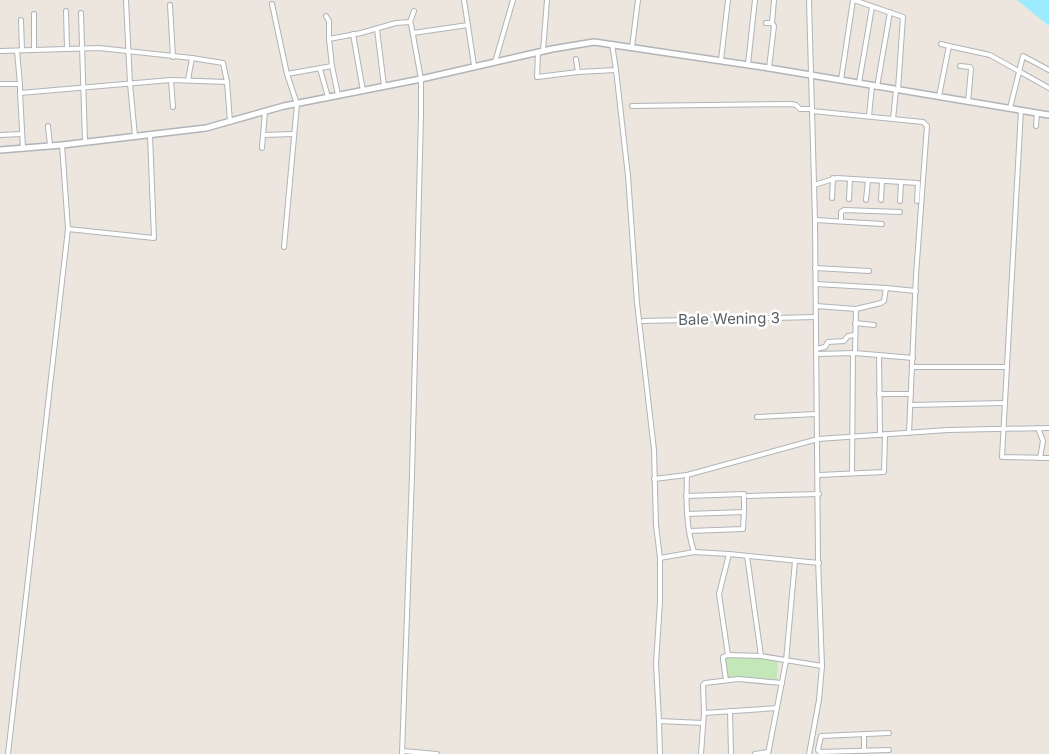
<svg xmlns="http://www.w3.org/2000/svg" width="1049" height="754" font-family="Inter,sans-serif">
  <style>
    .green { fill: #c3e7b8 }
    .water { fill: #9cebff }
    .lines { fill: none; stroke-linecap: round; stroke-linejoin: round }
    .minor-casing { stroke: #b0b4b8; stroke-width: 6 }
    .tertiary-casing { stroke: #b0b4b8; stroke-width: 8 }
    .minor { stroke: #fff; stroke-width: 4 }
    .tertiary { stroke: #fff; stroke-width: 5 }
    .labels { text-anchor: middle; stroke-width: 5; stroke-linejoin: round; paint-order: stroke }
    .street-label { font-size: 15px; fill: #585e61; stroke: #fff }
  </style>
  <rect width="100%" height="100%" fill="#ece6de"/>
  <!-- green -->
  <polygon class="green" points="725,658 756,658 778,661 777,680 750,677 728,679"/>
  <!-- water -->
  <polygon class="water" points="1017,0 1049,0 1049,26"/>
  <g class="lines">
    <!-- minor casing -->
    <g class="minor-casing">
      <g id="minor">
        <polyline points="126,0 130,84 135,136"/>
        <polyline points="464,0 474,65"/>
        <polyline points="809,0 815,220 818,559 822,666 819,700 809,754"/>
        <polyline points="854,0 903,17 898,90"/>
        <polyline points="272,4 287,74 297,104 284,247"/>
        <polyline points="170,5 173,57"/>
        <polyline points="66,11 67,48"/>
        <polyline points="81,13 85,142"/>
        <polyline points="34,14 34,50"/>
        <polyline points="326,16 329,21 329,39"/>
        <polyline points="21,20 22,50"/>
        <polyline points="766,23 772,23 774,26 769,68"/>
        <polyline points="772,23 774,0"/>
        <polyline points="377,29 384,86"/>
        <polyline points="413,33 468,25"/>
        <polyline points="353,34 363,91"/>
        <polyline points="949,46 990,55 1049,88"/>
        <polyline points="632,47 638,0"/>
        <polyline points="0,51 99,48 192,58 188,80"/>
        <polyline points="17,51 20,84"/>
        <polyline points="543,51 547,0"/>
        <polyline points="538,52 537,77 578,72 616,70 612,44"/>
        <polyline points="192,58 223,63 227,82"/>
        <polyline points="576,59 578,72"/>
        <polyline points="721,60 728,0"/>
        <polyline points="495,62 513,0"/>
        <polyline points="748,64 755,0"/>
        <polyline points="332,66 329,39 361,33 396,23 410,22"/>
        <polyline points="960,66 970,67 971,69 968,102"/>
        <polyline points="320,69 328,97"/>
        <polyline points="616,70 628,176 637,303 654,450 656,525 660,558 660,602 656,663 659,721"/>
        <polyline points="287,74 332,66 338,95"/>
        <polyline points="171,80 173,107"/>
        <polyline points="841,80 853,0"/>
        <polyline points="859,83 872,7"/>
        <polyline points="0,84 20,84 20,93 171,80 227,82 230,122"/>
        <polyline points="877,87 890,12"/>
        <polyline points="20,93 23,148"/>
        <polyline points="939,96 949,46 941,44"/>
        <polyline points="632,106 791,104 796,105 800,109 812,109"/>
        <polyline points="1010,108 1023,56 1049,70"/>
        <polyline points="1021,110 1002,457 1049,458"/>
        <polyline points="812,111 923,122 927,126 916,275 909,433"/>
        <polyline points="869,116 872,86"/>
        <polyline points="893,119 896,90"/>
        <polyline points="48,126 50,145"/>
        <polyline points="1036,126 1037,113"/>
        <polyline points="0,135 22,134"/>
        <polyline points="264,135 294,134"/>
        <polyline points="262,148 265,111"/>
        <polyline points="814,185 837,178 918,183 917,201"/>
        <polyline points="832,198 833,178"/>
        <polyline points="849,199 850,179"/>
        <polyline points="866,200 868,180"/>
        <polyline points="881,200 882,181"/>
        <polyline points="900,201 901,182"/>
        <polyline points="815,220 882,224"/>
        <polyline points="841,221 841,212 844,210 900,212"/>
        <polyline points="68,229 154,238 150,135"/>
        <polyline points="815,268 869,271"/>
        <polyline points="816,284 886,288 884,301 881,303 856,309"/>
        <polyline points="886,288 916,291"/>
        <polyline points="816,306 856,309 855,353"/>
        <polyline points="643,321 816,317"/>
        <polyline points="855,323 874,325"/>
        <polyline points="816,349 825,347 828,342 844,341 848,336 855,335"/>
        <polyline points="816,354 855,353 913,358"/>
        <polyline points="879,355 880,435"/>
        <polyline points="912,367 1007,367"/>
        <polyline points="879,394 911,394"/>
        <polyline points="910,405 1005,403"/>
        <polyline points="757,417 816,414"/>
        <polyline points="1038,428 1043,441 1040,458"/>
        <polyline points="852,473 853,353"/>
        <path d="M687 475C686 502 686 527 694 552"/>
        <polyline points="819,475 884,472 885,434"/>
        <polyline points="654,479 687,475 818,439 948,430 1049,428"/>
        <polyline points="686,496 744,494 744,512 687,514"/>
        <polyline points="748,496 819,494"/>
        <polyline points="689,531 743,529 744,512"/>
        <polyline points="747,556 761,656"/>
        <polyline points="660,558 694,552 729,554"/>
        <polyline points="728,655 719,594 729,554 819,563"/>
        <polyline points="726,680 723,659 723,657 728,655 761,656 822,666"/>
        <polyline points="730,711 731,754"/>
        <polyline points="704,713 703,685 705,683 738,679 782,683"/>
        <polyline points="864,734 864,751"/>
        <polyline points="889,750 820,752 818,750 821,736 889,733"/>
        <polyline points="403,751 437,754"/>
        <polyline points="8,754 68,229 62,145"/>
        <polyline points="402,754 412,475 421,114 421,79 411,24 410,22 414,11"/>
        <polyline points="660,754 659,721 703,723"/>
        <polyline points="701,754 704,713 777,708"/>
        <polyline points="755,754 768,752"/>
        <polyline points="768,754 786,661 795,561"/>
      </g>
    </g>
    <!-- tertiary casing -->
    <g class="tertiary-casing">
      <polyline id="tertiary" points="0,150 62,145 206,128 284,106 421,79 552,49 594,42 769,68 1049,115"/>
    </g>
    <!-- minor -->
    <use href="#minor" class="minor"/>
    <!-- tertiary -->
    <use href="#tertiary" class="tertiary"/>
  </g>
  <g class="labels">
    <!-- street labels -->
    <g class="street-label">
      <text transform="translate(729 319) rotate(-1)" y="5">Bale Wening 3</text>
    </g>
  </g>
</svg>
